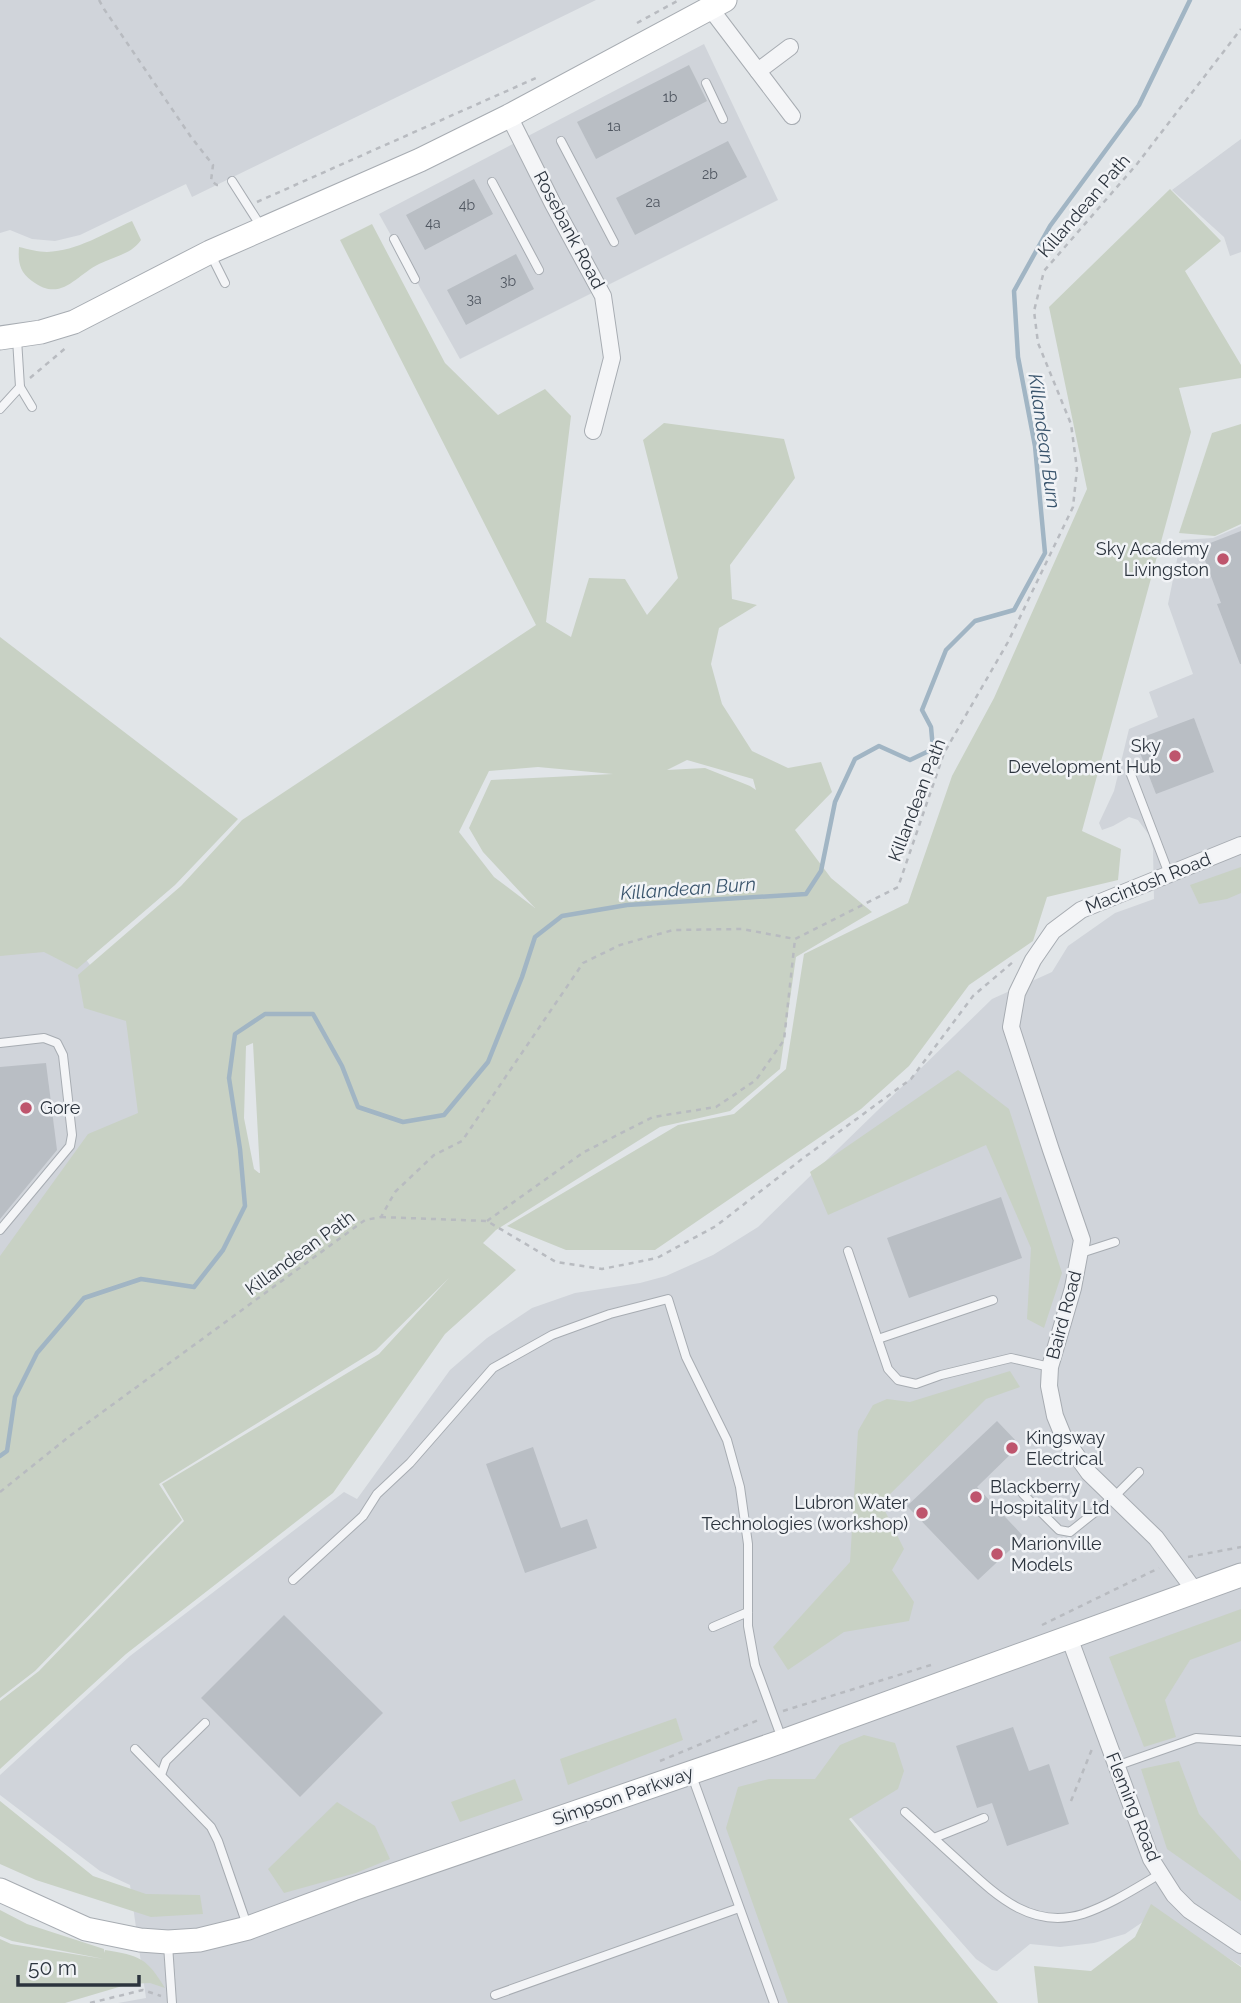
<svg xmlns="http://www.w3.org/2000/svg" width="1241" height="2003" font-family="Raleway,sans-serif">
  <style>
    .built { fill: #d0d4da }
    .green { fill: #c8d1c4; fill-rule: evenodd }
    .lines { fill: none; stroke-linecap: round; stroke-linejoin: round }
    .stream { stroke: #a1b5c4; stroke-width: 4.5 }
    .building { fill: #b9bec4 }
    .service-casing { stroke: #a7acb2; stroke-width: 10 }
    .minor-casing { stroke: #a7acb2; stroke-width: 18 }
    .secondary-casing { stroke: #a7acb2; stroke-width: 25 }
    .path { stroke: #b8bbc0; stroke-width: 2.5; stroke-dasharray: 5 5; stroke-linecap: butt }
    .service { stroke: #f4f5f7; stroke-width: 8 }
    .minor { stroke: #f4f5f7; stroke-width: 16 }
    .secondary { stroke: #fff; stroke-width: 23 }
    .poi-dot { fill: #be556d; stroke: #f1f3f6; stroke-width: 2.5 }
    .labels { text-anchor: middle; stroke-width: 5; stroke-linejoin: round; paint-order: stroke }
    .number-label { font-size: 14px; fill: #4f5660 }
    .street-label { font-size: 18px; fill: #2c343e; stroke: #f1f3f6 }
    .poi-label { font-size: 18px; fill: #2c343e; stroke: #f1f3f6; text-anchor: start }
    .water-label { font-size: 19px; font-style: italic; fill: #3a556d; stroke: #f1f3f6 }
  </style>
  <rect width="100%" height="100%" fill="#e1e5e8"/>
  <!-- built -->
  <g class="built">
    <polygon points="0,0 596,0 192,197 186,184 80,235 55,241 32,239 10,230 0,233"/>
    <polygon points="704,44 778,200 460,359 379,214"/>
    <polygon points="1241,139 1241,252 1230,256 1224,237 1172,190"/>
    <polygon points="1241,526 1241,1966 1156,1913 1125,1934 1094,1943 1060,1947 1030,1944 997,1971 992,1970 976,1959 823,1786 792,2003 118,2003 146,1998 130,1885 100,1871 0,1795 0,1775 130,1656 344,1492 357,1499 450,1370 487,1338 532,1308 575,1293 640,1283 666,1276 713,1255 758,1227 992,999 1052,972 1068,946 1115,913 1154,899 1153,849 1149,835 1138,820 1129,817 1113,826 1102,830 1099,823 1114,791 1129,729 1158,717 1149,692 1193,674 1168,604 1181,540 1213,538"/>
    <polygon points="0,922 82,954 161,1063 167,1168 0,1327"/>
  </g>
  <!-- green -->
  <g class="green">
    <polygon points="1170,189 1221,241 1185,271 1241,365 1241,378 1179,388 1191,432 1082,831 1121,849 1118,880 1047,897 1033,941 969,985 909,1066 861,1109 655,1250 566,1250 507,1226 678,1125 734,1114 786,1069 804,954 908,903 952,776 994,698 1087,489 1049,307"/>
    <path d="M132 221 141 240C132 254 113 257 99 264 75 276 61 303 32 281 19 272 18 261 19 247 28 249 38 252 47 252 77 251 105 233 132 221Z"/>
    <path d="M372 224 445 363 498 415 545 389 571 416 546 622 571 637 589 578 625 579 647 615 678 578 643 440 664 423 784 439 795 478 730 565 732 599 757 605 719 628 711 664 722 704 752 751 788 768 821 762 832 792 795 830 831 878 872 912 796 957 780 1069 730 1111 660 1127 496 1230 483 1243 516 1270 445 1334 333 1493 126 1654 0 1769V1701L39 1671 184 1521 162 1484 379 1354 449 1278 376 1350 159 1484 182 1520 35 1671 0 1698V1256L88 1134 138 1113 126 1021 84 1008 78 975 181 886 242 820 536 625 340 240ZM687 760 753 779 756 790 750 786 705 768 667 770ZM538 767 613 774 491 780 469 828 483 852 535 908 494 877 459 832 489 771ZM253 1043 260 1173H259L254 1169 244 1118 246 1046Z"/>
    <polygon points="1241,424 1241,524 1215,536 1179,533 1212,433"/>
    <polygon points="0,637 238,819 175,885 77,969 44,952 0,956"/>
    <polygon points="1241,867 1241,893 1227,899 1199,904 1190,885"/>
    <polygon points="958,1070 1009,1109 1062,1273 1044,1328 1027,1319 1031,1248 986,1145 828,1215 810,1172"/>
    <polygon points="1010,1371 1020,1387 986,1399 881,1503 904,1549 892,1570 914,1602 909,1621 844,1632 788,1670 773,1647 850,1562 858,1431 873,1405 887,1399 910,1402"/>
    <polygon points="1241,1609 1241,1641 1190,1660 1165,1700 1176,1737 1144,1747 1109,1657"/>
    <polygon points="676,1718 683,1740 568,1785 560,1759"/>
    <polygon points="864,1735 895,1743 904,1771 898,1789 849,1819 998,2003 788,2003 726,1828 738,1787 769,1779 815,1779 840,1745"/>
    <polygon points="1179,1761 1199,1814 1241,1861 1241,1901 1167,1849 1141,1769"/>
    <polygon points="515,1779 523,1800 460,1822 451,1802"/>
    <polygon points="0,1801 93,1876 146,1894 200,1895 203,1914 151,1917 36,1880 0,1864"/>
    <polygon points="337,1802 375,1826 390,1859 356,1873 284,1893 268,1869"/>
    <polygon points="1151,1904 1241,1967 1241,2003 1038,2003 1034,1966 1091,1971 1135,1937"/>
    <path d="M0 1910 27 1924 104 1949V1953L105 1950C140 1956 146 1957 165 1988L150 1983 129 1984 65 2003H0V1939L11 1944 104 1959 12 1941 0 1936Z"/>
  </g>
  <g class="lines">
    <!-- stream -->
    <polyline class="stream" points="0,1456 7,1451 15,1397 37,1353 84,1298 141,1279 194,1287 223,1250 245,1206 240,1149 229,1078 235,1034 265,1014 313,1014 342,1066 358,1107 403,1122 444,1115 488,1062 522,977 535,937 562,916 627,905 806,894 821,871 835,802 855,759 879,746 910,760 933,749 931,727 922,710 946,650 975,621 1014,610 1045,553 1035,446 1018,357 1014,291 1050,226 1139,105 1190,0"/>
  </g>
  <!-- building -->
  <g class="building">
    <polygon points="689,65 707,101 596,159 577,122"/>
    <polygon points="728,141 747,177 635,235 616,198"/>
    <polygon points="474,179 493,214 425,250 406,215"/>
    <polygon points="516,254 534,289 466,325 447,290"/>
    <polygon points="1241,531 1241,664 1240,664 1217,604 1221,603 1200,547"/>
    <polygon points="1194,718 1214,772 1156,794 1135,740"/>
    <polygon points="46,1063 57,1150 0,1219 0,1067"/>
    <polygon points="1001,1197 1022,1258 909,1298 887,1238"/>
    <polygon points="997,1421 1020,1445 977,1487 1024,1537 978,1580 907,1506"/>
    <polygon points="533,1447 561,1528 587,1519 597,1548 525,1573 486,1464"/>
    <polygon points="284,1615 383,1713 300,1797 201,1698"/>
    <polygon points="1013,1727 1029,1771 1049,1764 1069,1824 1007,1846 992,1803 977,1808 956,1746"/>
  </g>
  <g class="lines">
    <!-- service casing -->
    <g class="service-casing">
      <g id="service">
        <polyline points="706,83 723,119"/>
        <polyline points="561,141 614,242"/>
        <polyline points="232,181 262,228"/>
        <polyline points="492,182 539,270"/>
        <polyline points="394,239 415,279"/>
        <polyline points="211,255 225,283"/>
        <polyline points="20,387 32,407"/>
        <polyline points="0,409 20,387 17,339"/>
        <polyline points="1130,772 1169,874"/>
        <polyline points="0,1043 44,1038 57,1043 63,1055 72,1135 70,1146 0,1230"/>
        <polyline points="848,1251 888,1369 898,1380 916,1384 941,1375 1011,1358 1050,1367"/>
        <polyline points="1081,1253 1115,1242"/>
        <polyline points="878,1339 993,1300"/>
        <polyline points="1023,1494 1059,1530 1070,1532 1114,1497 1139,1472"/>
        <polyline points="293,1580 363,1516 377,1494 410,1463 493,1368 552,1335 610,1314 668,1299 686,1357 727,1440 740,1487 748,1544 748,1626 755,1665 782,1739"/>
        <polyline points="713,1627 748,1612"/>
        <polyline points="135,1749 211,1827 218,1841 247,1925"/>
        <polyline points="1116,1766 1196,1738 1241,1741"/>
        <polyline points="161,1775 166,1761 205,1723"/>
        <polyline points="692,1776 774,2003"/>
        <path d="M905 1812C924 1829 942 1846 961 1863 996 1895 1031 1930 1083 1914 1110 1905 1136 1888 1160 1874"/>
        <polyline points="934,1838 984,1818"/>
        <polyline points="168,1945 172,2003"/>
        <polyline points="495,1995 739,1908"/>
      </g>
    </g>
    <!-- minor casing -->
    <g class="minor-casing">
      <g id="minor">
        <polyline points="710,8 792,116"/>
        <polyline points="758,71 790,47"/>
        <polyline points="509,116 553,204 603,296 612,358 593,431"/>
        <polyline points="1195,1591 1156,1538 1089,1473 1064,1438 1055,1416 1049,1386 1050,1367 1073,1288 1082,1240 1051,1150 1011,1027 1017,993 1033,960 1053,931 1081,910 1241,845"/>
        <polyline points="1069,1637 1151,1859 1174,1895 1189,1910 1241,1945"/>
      </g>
    </g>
    <!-- secondary casing -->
    <g class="secondary-casing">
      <g id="secondary">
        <polyline points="0,338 41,332 74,322 210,252 420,160 509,116 725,0"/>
        <polyline points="0,1890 86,1929 140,1940 168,1942 199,1940 248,1928 353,1889 783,1741 1241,1575"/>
      </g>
    </g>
    <!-- path -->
    <g class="path">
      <polyline points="99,0 104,9 191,137 213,165 211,181 217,185 221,185"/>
      <polyline points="637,23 679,0"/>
      <polyline points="257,202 536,78"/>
      <polyline points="30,378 68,346"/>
      <polyline points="381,1217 487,1221 556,1262 602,1269 657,1258 716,1226 802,1159 911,1079 973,996 1013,962"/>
      <polyline points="487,1221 584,1152 653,1117 716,1107 756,1080 784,1040 795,939"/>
      <polyline points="0,1492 71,1435 365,1220 381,1217 395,1192 434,1155 462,1141 583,963 620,945 673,930 742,929 795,939 898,887 944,753 1008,642 1073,507 1077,469 1071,424 1038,343 1034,311 1044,271 1137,164 1241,29"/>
      <polyline points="1188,1557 1241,1547"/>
      <polyline points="1042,1625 1159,1568"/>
      <polyline points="783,1711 934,1664"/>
      <polyline points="660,1761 761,1719"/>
      <polyline points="1071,1801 1092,1749"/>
      <polyline points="90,2003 143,1990 161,1996"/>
    </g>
    <!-- service -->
    <use href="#service" class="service"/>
    <!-- minor -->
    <use href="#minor" class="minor"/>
    <!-- secondary -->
    <use href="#secondary" class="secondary"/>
  </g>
  <!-- markers -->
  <g class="poi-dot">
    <circle cx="1223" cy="559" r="7"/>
    <circle cx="1175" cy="756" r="7"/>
    <circle cx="26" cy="1108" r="7"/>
    <circle cx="1012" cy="1448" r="7"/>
    <circle cx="976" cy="1497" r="7"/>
    <circle cx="922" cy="1513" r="7"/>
    <circle cx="997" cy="1554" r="7"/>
  </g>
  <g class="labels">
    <!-- number labels -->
    <g class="number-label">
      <text x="670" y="102">1b</text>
      <text x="614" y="131">1a</text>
      <text x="710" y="179">2b</text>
      <text x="653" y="207">2a</text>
      <text x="467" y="210">4b</text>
      <text x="433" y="228">4a</text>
      <text x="508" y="286">3b</text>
      <text x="474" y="304">3a</text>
    </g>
    <!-- street labels -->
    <g class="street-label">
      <text transform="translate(1084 206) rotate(-49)" y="6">Killandean Path</text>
      <text transform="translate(569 230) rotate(62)" y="6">Rosebank Road</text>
      <text transform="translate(917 800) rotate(-69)" y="6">Killandean Path</text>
      <text transform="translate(1148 883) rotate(-22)" y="6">Macintosh Road</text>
      <text transform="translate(300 1253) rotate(-36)" y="6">Killandean Path</text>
      <text transform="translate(1064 1315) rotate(-75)" y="6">Baird Road</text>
      <text transform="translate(623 1796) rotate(-19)" y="6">Simpson Parkway</text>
      <text transform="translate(1133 1807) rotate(68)" y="6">Fleming Road</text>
    </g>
    <!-- poi labels -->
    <g class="poi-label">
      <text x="1209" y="555" text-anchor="end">Sky Academy<tspan x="1209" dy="21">Livingston</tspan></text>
      <text x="1161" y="752" text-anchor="end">Sky<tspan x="1161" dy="21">Development Hub</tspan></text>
      <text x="40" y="1114">Gore</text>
      <text x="1026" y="1444">Kingsway<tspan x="1026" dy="21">Electrical</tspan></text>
      <text x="990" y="1493">Blackberry<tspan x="990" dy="21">Hospitality Ltd</tspan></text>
      <text x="908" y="1509" text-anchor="end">Lubron Water<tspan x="908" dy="21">Technologies (workshop)</tspan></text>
      <text x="1011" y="1550">Marionville<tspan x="1011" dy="21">Models</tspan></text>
    </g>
    <!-- water labels -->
    <g class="water-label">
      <text transform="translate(1045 441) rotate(82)" y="7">Killandean Burn</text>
      <text transform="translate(688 888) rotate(-4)" y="7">Killandean Burn</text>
    </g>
  </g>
  <!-- scale -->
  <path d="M18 1975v10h121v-10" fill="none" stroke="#2c343e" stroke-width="3.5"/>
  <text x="28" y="1975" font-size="21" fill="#2c343e" stroke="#f1f3f6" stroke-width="5" paint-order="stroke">50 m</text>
</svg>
